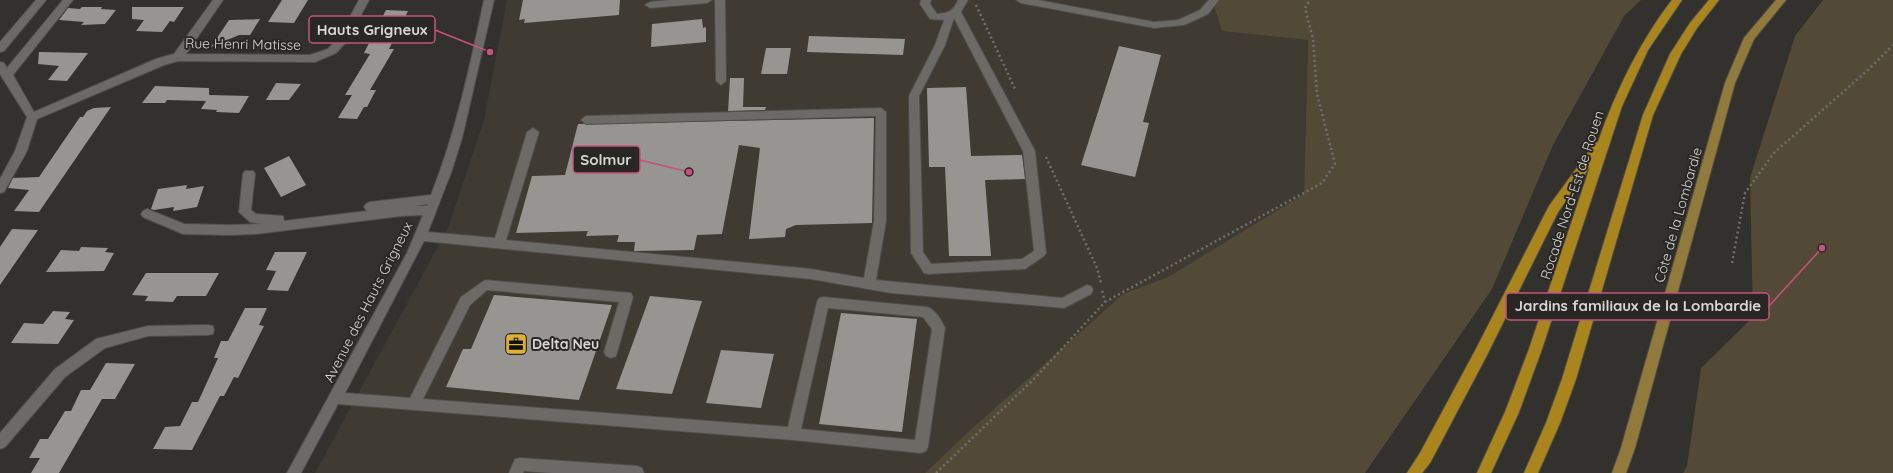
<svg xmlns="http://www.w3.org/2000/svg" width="1893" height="473" font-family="Quicksand,sans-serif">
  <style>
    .built { fill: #3f3b32 }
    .green { fill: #524a37 }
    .building { fill: #969591 }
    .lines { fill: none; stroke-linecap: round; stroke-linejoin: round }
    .minor-casing { stroke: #4f4e4b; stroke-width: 2 }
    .major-casing { stroke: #4f4e4b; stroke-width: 2 }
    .highway-casing { stroke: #4f4e4b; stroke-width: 2 }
    .path { stroke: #706f6c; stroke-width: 2.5; stroke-dasharray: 2 3; stroke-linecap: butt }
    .minor { fill: #6b6a66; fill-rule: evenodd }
    .major { fill: #917a3a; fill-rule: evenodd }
    .highway { fill: #aa851c; fill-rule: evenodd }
    .labels { text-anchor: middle; stroke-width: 4; stroke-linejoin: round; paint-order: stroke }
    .street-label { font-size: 14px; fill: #d8d7d4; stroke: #292724 }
    .poi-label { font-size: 14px; font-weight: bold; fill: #d8d7d4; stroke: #292724; text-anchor: start }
    .leader { fill: none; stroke: #c9517f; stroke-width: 1.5 }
    .callout-dot { fill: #c9517f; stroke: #292724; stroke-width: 1.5 }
    .callout { fill: #292724; stroke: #c9517f; stroke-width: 1.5 }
    .callout-label { font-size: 15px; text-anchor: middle; font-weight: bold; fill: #d8d7d4 }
  </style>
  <rect width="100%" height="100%" fill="#33312e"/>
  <!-- built -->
  <polygon class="built" points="507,0 1212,0 1222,31 1308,40 1304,194 1168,277 1123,294 968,432 925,473 315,473 448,228 484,120"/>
  <!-- green -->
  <g class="green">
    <polygon points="1212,0 1641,0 1624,16 1553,145 1492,289 1365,473 925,473 968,432 1123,294 1168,277 1304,194 1308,40 1222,31"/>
    <polygon points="1823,0 1893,0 1893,473 1683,473 1687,466 1701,368 1753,317 1750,178 1795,36"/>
  </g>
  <!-- building -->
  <g class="building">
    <polygon points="282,0 308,0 294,23 268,22"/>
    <polygon points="523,0 620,0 619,15 524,23 525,19 519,20"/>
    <polygon points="82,7 102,7 101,9 116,10 105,24 81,25 84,22 59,20 68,8 80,9"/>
    <polygon points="132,7 184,7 174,22 170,21 162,32 136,31 144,20 132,19"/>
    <polygon points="386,10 408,11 389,49 394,49 370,90 376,90 367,107 364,107 357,119 338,118 352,95 345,95 370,54 364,53"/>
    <polygon points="260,19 250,35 239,35 211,47 229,20"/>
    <polygon points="702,19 703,28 706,27 706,42 651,47 652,24"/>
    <polygon points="809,36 905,39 903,55 807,52"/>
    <polygon points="1119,46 1161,55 1143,122 1149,123 1135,177 1081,165"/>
    <polygon points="766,48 791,48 787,74 761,74"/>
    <polygon points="39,52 88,53 67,81 48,80 59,66 38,64"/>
    <polygon points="730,78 744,78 743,107 766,107 765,110 728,111"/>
    <polygon points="276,83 301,84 289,100 266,100"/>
    <polygon points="155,86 209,88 209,95 249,96 239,113 216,112 217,110 201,109 206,101 167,100 165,103 142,103"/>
    <polygon points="966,87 971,156 1022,155 1025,179 985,180 991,256 949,256 945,167 929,167 927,88"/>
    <polygon points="111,107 39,212 14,211 29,190 8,188 13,178 39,177 80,117 83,117 87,111 94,108"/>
    <polygon points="874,118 872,223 796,225 786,229 785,237 749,239 760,148 739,145 722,234 697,235 694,250 634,251 635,242 617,242 619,235 586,236 588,231 516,233 532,176 565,175 578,124"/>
    <polygon points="289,156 306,185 281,197 264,168"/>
    <polygon points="187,185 186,189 204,186 197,207 173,211 174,207 154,210 151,209 158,189"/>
    <polygon points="12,229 38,230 0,285 0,247"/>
    <polygon points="81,247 108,248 105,252 114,253 104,271 46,272 61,250 79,251"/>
    <polygon points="275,252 307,252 288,291 267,290 276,271 266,270"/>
    <polygon points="146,273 219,273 206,296 177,296 173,302 145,301 148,296 132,295"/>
    <polygon points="494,295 612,305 579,400 446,387 463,349 471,349"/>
    <polygon points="650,296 702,301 672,394 616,389"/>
    <polygon points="245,308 267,308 259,325 264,326 238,378 234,377 224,396 220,396 192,450 153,449 165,427 180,426 192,402 198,402 218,358 214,358 221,341 228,341"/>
    <polygon points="53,311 70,312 65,319 74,320 58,344 11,343 24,323 43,324"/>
    <polygon points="841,313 917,319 902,432 819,424"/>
    <polygon points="721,350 774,354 761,408 706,403"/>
    <polygon points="106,363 135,364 115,399 102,399 59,473 31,473 40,458 29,458 40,439 48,439 65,411 71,411 81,390 90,390"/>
  </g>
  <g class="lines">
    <!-- minor casing -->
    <g class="minor-casing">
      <g id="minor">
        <polygon points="36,0 46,0 4,51 0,52 0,42"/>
        <polygon points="63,0 73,0 13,75 34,112 156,59 174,54 213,0 223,0 186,54 310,55 328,49 339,37 359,0 369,0 347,41 336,53 315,62 178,61 164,65 37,119 27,151 4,192 0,193 0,179 15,151 27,117 0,74 0,62 4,63 7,68"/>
        <path d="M484 0H494L462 138 452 170 428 232 495 238 527 132 533 128 539 132 506 240 811 269 864 278 874 221 876 116 586 124 581 120 586 116 881 108 886 112V221L876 280 1062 298 1087 285 1091 286 1093 290 1091 294 1064 308 891 293 811 279 424 241 345 393 410 398 461 297 485 280 631 293 633 297 616 356 611 358 606 356 604 352 619 302 487 290 470 305 423 399 788 427 817 302 819 298 823 297 927 307C935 309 942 321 945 328L928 447 926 451 921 453 793 440 338 404 301 473H287L407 253 423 215 401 216 256 234 229 235 183 234 143 217 141 214 143 211 147 209 184 224 229 225 262 224 250 222 239 212 243 174 245 171H253L255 174 251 210 256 214 283 216 284 221 367 211 364 207 366 204 370 202 431 195C456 132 470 66 484 0ZM428 204 427 206H415ZM828 308 923 317 932 329 915 440 801 429Z"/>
        <polygon points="670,0 712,0 707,3 650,8 645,5 650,2"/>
        <polygon points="715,0 725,0 726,81 721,85 716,81"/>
        <path d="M921 0H931L930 4 937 14C949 13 953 11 958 0H968L961 12 1035 151 1046 253 1044 256 1025 269 928 274 924 273 911 253 909 96 935 45 944 20 930 19 920 4ZM954 18 1023 151 1034 251 1022 259 931 264 923 252 919 96 945 45Z"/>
        <polygon points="1016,0 1038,0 1154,22 1178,20 1200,10 1209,0 1219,0 1208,14 1184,25 1154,28 1021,3"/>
        <polygon points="208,325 213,326 214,330 213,334 208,335 148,336 105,348 65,377 5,447 0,449 0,433 55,369 96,339 148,326"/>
        <polygon points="520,458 637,466 642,468 644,473 552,473 524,471 523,473 509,473 515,459"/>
      </g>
    </g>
    <!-- major casing -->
    <g class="major-casing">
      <polygon id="major" points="1776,0 1786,0 1754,39 1735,83 1635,448 1626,473 1612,473 1621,448 1725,83 1744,38"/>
    </g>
    <!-- highway casing -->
    <g class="highway-casing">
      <g id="highway">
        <path d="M1672 0H1682L1648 50 1622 106 1542 349 1519 412 1491 473H1477L1505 412 1529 349 1590 167 1558 212 1486 357 1430 463 1422 473H1407L1420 453 1476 349 1549 206 1595 143 1598 142C1616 91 1639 43 1672 0Z"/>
        <polygon points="1709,0 1719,0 1697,28 1681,54 1653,115 1576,379 1560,423 1538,473 1524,473 1546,423 1562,379 1643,115 1670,54 1690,23"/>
      </g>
    </g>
    <!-- path -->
    <g class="path">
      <polyline points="976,5 1015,89"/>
      <polyline points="1046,157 1097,268 1101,283"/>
      <polyline points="1732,263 1745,193 1774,153 1869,69 1893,45"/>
      <polyline points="1105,302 1322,183 1335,164 1317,94 1313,39 1305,8 1310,0"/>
      <polyline points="936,473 1034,379 1105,302 1102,290"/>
    </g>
    <!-- minor -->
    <use href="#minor" class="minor"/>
    <!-- major -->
    <use href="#major" class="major"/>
    <!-- highway -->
    <use href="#highway" class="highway"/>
  </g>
  <!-- icons -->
  <defs>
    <g id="office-square" transform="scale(1.15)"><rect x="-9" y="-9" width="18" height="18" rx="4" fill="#deb133" stroke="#292724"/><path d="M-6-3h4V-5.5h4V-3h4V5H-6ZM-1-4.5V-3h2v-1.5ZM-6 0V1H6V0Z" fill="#111"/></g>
  </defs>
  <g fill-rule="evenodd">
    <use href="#office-square" x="516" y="344"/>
  </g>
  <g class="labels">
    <!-- street labels -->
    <g class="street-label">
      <text transform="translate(243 44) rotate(1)" y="5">Rue Henri Matisse</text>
      <text transform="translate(1572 195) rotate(-72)" y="5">Rocade Nord-Est de Rouen</text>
      <text transform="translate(1678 215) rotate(-74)" y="5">Côte de la Lombardie</text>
      <text transform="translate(368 302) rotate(-63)" y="5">Avenue des Hauts Grigneux</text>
    </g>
    <!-- poi labels -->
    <g class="poi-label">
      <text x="532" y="349">Delta Neu</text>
    </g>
  </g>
  <!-- callouts -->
  <path class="leader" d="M490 52L435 30M689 172L640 160M1822 248L1769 306"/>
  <g class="callout-dot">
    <circle cx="490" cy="52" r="4"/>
    <circle cx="689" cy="172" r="4"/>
    <circle cx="1822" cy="248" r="4"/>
  </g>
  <g class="callout">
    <rect x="309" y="16" width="126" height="27" rx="4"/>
    <rect x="573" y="146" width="67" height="27" rx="4"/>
    <rect x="1506" y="293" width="263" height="27" rx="4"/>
  </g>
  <g class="callout-label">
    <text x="372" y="35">Hauts Grigneux</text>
    <text x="606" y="165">Solmur</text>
    <text x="1638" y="311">Jardins familiaux de la Lombardie</text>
  </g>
</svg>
